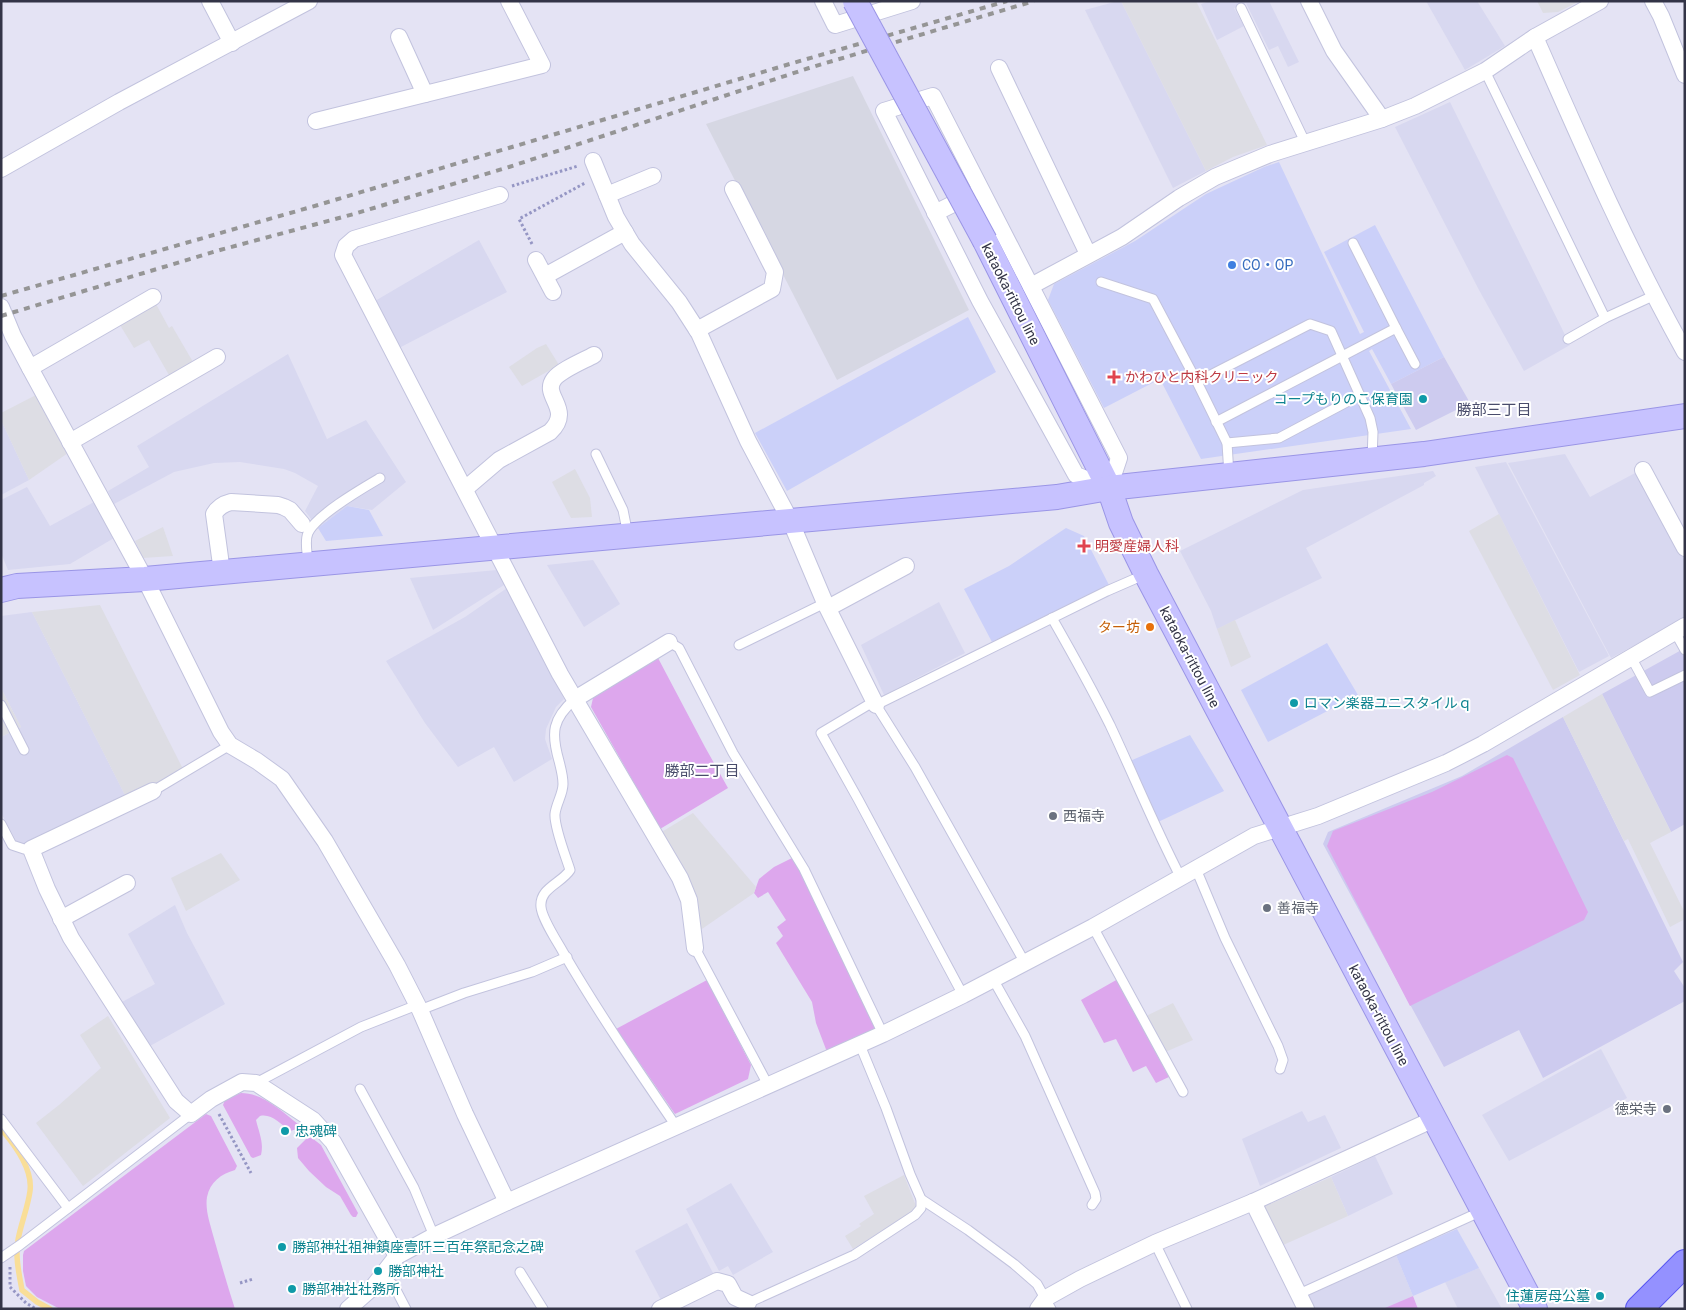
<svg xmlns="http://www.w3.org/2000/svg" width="1686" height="1310" font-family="Roboto,'Noto Sans JP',sans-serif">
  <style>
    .residential { fill: #d8d8f0 }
    .commercial { fill: #cbd0f9 }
    .industrial { fill: #d6d7e3 }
    .education { fill: #cdcbef }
    .green { fill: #dda7ed }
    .parking { fill: #dddde4 }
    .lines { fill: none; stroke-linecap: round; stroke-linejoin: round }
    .stream { stroke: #f9de98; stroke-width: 5.5 }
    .lane-casing { stroke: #c2c3de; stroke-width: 11 }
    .street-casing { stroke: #c2c3de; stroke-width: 18 }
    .secondary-casing { stroke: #9a95e6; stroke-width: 26 }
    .primary-casing { stroke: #5654f1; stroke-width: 28 }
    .path { stroke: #9596c4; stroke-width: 3; stroke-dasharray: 2.5 2.5; stroke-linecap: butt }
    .lane { stroke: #fff; stroke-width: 9 }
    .street { stroke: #fff; stroke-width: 16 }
    .secondary { stroke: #c7c2ff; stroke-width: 24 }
    .primary { stroke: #9491ff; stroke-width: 26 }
    .rail { stroke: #959595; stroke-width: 4; stroke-dasharray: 6 6; stroke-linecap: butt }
    .secondary-bridge-casing { stroke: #9a95e6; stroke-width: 26; stroke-linecap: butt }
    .secondary-bridge { stroke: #c7c2ff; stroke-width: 24 }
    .shop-dot { fill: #3f7fe0; stroke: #fff; stroke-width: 2 }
    .health-dot { fill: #e0444e; stroke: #fff; stroke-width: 2 }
    .culture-dot { fill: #0f9aa8; stroke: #fff; stroke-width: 2 }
    .food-dot { fill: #e8710a; stroke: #fff; stroke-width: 2 }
    .worship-dot { fill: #6b7280; stroke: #fff; stroke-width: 2 }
    .labels { text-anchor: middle; stroke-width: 4; stroke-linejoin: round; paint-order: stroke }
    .shop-label { font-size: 14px; fill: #366cbe; stroke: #fff; text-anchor: start }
    .street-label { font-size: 14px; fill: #333447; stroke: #fff }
    .health-label { font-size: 14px; fill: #be3a42; stroke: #fff; text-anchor: start }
    .culture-label { font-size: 14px; fill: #0d838f; stroke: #fff; text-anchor: start }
    .food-label { font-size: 14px; fill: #c56008; stroke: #fff; text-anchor: end }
    .worship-label { font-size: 14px; fill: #5b616d; stroke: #fff; text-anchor: start }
    .neighbourhood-label { font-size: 15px; fill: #494c6b; stroke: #fff }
  </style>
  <rect width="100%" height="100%" fill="#e4e3f4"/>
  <!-- residential -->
  <g class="residential">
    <polygon points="1118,1 1121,1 1206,171 1173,188 1085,10"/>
    <polygon points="1210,1 1269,1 1299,62 1288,67 1278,46 1269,50 1246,3 1234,8 1244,26 1217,40 1201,4"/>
    <polygon points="1426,1 1477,1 1505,46 1465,70"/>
    <polygon points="1450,102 1570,345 1524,371 1479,290 1395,127"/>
    <polygon points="479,240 507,292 399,348 375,301"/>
    <polygon points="288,354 327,439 366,420 406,482 372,510 347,506 318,528 305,511 318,486 295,473 284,469 240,462 214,463 174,472 114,504 108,491 149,467 137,446"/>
    <polygon points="1,420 29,480 1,495"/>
    <polygon points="1565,454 1590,497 1637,472 1685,561 1685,618 1611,658 1508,463"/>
    <polygon points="1506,462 1609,656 1579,672 1475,467"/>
    <polygon points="1433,471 1436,476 1424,483 1424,485 1306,548 1322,578 1217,629 1211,611 1180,551 1303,490"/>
    <polygon points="27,487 50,526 94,502 114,538 70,564 8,570 1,553 1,500"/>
    <polygon points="593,560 620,604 584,627 547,565"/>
    <polygon points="497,570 504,585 433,630 410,578"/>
    <polygon points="507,588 564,699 556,707 546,729 545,739 552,759 514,782 494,747 458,767 425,723 386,661 465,617"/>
    <polygon points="939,602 965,653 884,695 861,645"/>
    <polygon points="32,612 127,799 27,846 17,842 1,813 1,737 21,727 1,688 1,616"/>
    <polygon points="175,905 187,933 225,1004 150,1046 122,1002 155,984 128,934"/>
    <polygon points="1601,1049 1627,1098 1509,1161 1482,1115"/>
    <polygon points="1302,1111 1308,1122 1325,1115 1341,1148 1260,1186 1242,1139"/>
    <polygon points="1375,1156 1393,1194 1348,1216 1331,1177"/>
    <polygon points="731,1183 773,1252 733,1275 728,1266 719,1271 686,1209"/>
    <polygon points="687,1223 713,1273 661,1300 635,1251"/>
    <polygon points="1396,1255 1413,1296 1386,1309 1313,1309 1307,1296"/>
    <polygon points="1479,1268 1502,1309 1458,1309 1445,1282"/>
  </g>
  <!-- commercial -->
  <g class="commercial">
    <polygon points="1279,162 1360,334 1364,332 1324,252 1375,225 1444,357 1391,384 1372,349 1369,351 1411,429 1201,459 1160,379 1104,408 1048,300 1054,284 1135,241 1206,194 1264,167"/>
    <polygon points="968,317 996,372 787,491 755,433"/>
    <polygon points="347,506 369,510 383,536 326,541 318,528"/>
    <polygon points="1066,528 1084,536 1109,585 992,642 964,589 1009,566"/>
    <polygon points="1327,643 1358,695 1268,742 1241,690"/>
    <polygon points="1190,735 1224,791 1158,822 1130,761"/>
    <polygon points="1457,1229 1479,1268 1413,1296 1396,1255"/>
  </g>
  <!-- industrial -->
  <polygon class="industrial" points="853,76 969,310 837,380 706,124"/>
  <!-- education -->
  <g class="education">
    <polygon points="1444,357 1470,403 1416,430 1391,384"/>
    <polygon points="1685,648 1685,824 1671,832 1602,694"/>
    <polygon points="1563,717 1683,962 1674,971 1685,988 1685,1001 1543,1078 1519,1030 1444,1067 1323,844 1328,832 1462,776"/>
  </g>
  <!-- green -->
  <g class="green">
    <polygon points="658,658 705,747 728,788 660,829 591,707 593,698"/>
    <polygon points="1507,755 1513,758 1588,912 1584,920 1410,1006 1327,846 1333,831 1432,792"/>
    <polygon points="794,857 876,1029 827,1052 816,1023 812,1002 776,943 783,936 777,927 786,920 768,892 758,898 754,893 759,879 774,867"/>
    <polygon points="1118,979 1169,1077 1156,1083 1146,1066 1133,1072 1116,1039 1104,1043 1081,1000"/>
    <polygon points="707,980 751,1065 748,1079 675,1114 616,1029"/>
    <path d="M241 1093C263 1093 281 1111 298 1124L299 1126 297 1129 290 1131C281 1124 271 1113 260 1116L256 1120C259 1133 264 1142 261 1155L253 1158 251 1157 223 1105 225 1100Z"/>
    <path d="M206 1114 211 1116 237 1166 235 1170C221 1174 210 1182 207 1197 205 1210 210 1223 213 1235 220 1260 227 1284 235 1309H60L37 1297 26 1286 23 1271V1255L24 1251Z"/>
    <polygon points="309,1138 312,1138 321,1145 358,1213 356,1217 353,1217 351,1215 340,1196 326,1187 309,1171 298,1158 297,1148 306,1139"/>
    <polygon points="1413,1296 1418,1309 1386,1309 1385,1308"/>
  </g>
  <!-- parking -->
  <g class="parking">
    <polygon points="1121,1 1196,1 1267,145 1233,157 1206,171"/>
    <polygon points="1537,1 1580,1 1558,12 1543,13"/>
    <polygon points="156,304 169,328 172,326 193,362 169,375 149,340 134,348 120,325"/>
    <polygon points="546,344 559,365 522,386 509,367 537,348"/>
    <polygon points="36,395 68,453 29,480 1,420 1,413"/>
    <polygon points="575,469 590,498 592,517 571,518 552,482"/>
    <polygon points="1499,514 1580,675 1553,690 1469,531"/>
    <polygon points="163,527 173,556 143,558 135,541"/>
    <polygon points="100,605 183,769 127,799 32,612"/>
    <polygon points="1235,620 1251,657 1231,667 1217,629"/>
    <polygon points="1,688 21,727 1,737"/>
    <polygon points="1602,694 1671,832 1650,843 1685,913 1685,919 1670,927 1628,839 1624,841 1563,717"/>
    <polygon points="693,813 756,887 754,893 699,931 660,833"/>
    <polygon points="221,853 240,880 186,911 171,878"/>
    <polygon points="1173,1003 1193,1040 1163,1053 1144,1017"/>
    <polygon points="108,1016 170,1118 83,1186 36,1123 59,1105 101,1068 80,1035"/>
    <polygon points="904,1175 916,1206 913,1211 853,1249 845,1236 861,1226 859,1224 874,1214 864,1196"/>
    <polygon points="1331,1177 1348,1216 1281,1246 1261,1208"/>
  </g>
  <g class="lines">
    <!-- stream -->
    <path class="stream" d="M1 1129C15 1145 33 1169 30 1191 28 1207 21 1223 18 1240 15 1256 19 1274 22 1290L37 1302 50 1309"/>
    <!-- lane casing -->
    <g class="lane-casing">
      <g id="lane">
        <polyline points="1241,8 1305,142"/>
        <polyline points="1485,71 1605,318 1653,296"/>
        <polyline points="1353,243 1396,328"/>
        <polyline points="1101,282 1153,299 1197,382"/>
        <polyline points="1568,339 1605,318"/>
        <polyline points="1216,422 1396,328 1415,364"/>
        <polyline points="1227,443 1279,438 1360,395"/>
        <polyline points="596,454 623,510 628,535"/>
        <polyline points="1229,475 1227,443 1197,382 1310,324 1331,331 1370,418 1373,432 1372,460"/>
        <path d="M308 564C308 554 304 542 308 533 316 515 363 488 380 478"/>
        <path d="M1052 618C1072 653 1092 689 1110 725 1134 776 1155 828 1181 878"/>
        <polyline points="1675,632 1685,650"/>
        <polyline points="669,642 679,648 733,753 804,869 883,1034"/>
        <polyline points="739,645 825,603"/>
        <polyline points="1631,657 1650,692 1685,675"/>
        <path d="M575 699C552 719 551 733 559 761 561 769 563 776 563 784 563 794 556 804 555 814 554 827 566 857 570 870 562 883 539 888 541 907 542 919 557 941 563 952 598 1012 637 1069 676 1126"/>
        <polyline points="1,705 24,750"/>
        <polyline points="876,705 915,767 1025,963"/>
        <polyline points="153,791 230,745"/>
        <polyline points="1,824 12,845 24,849 31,849"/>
        <polyline points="1196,869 1225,938 1278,1046 1283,1060 1280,1069"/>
        <polyline points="1093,927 1183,1092"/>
        <polyline points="695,948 768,1085"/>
        <polyline points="993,979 1025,1036 1095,1193 1096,1199 1092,1205"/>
        <polyline points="963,995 858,799 821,733 868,705 876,705 1107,591 1146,574"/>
        <polyline points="420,1010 464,993 532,972 567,957"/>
        <polyline points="860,1045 886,1108 910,1174 921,1199 968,1230 1014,1264 1037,1284 1051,1309"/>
        <polyline points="256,1083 361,1027 417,1005"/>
        <polyline points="360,1089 414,1188 434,1236"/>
        <polyline points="1,1119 68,1208"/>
        <polyline points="1155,1243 1187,1309"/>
        <polyline points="1,1258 20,1245 191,1114"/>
        <polyline points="520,1272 543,1309"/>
        <polyline points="382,1274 394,1286 406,1309"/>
        <polyline points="1299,1294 1482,1211"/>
        <polyline points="748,1303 854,1255 915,1215 921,1208 921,1199"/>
      </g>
    </g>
    <!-- street casing -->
    <g class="street-casing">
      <g id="street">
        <polyline points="210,1 232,43"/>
        <polyline points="823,1 835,25 912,1"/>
        <polyline points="1309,1 1334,51 1382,119"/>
        <polyline points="1653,1 1661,16 1685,75"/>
        <polyline points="399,37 425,94"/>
        <polyline points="1535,37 1600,1"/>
        <polyline points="999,68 1088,254"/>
        <polygon points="933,96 1119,458 1109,488 1076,475 980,301 884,111"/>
        <polyline points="316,121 542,65 509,1"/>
        <polyline points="593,161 616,217 632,244 679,302 699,333 748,441 790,520 825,603 876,705"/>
        <polyline points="1,169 119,102 309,1"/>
        <polyline points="500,195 354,239 346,246 343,255 560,674 680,878 689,900 695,948"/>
        <polyline points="607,195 653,176"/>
        <polyline points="935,213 971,195"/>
        <polyline points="536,260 553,292"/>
        <polyline points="545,276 625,232"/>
        <path d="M1031 286 1122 237 1179 198 1215 177 1270 154 1382 119 1415 106 1485 71 1535 37C1582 144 1628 250 1685 352"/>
        <polyline points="1,307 13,336 30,368 145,579 221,732 230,745 257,761 282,779 325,841 397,965 420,1010 465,1114 507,1202"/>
        <polyline points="697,330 772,289 775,272 733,189"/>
        <polyline points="30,368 153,297"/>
        <polyline points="70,442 217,357"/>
        <polyline points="1643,470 1685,548"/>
        <path d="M465 489 499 460 550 432C574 409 541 396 554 379 561 370 583 361 594 355"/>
        <path d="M222 572 214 514C218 507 223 504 231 502L278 505 284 507 290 510 302 524"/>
        <polyline points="828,608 906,566"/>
        <polyline points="575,699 669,642"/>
        <polyline points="153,791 31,849 47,889 71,938 176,1101 191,1114 211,1099 242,1082 256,1083 313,1120 333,1142 397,1256"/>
        <polyline points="61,919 127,883"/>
        <polyline points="1253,1202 1306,1309"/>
        <polyline points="348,1309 373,1287 397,1256 434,1236 507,1202 883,1034 963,995 1093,927 1254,836 1318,816 1446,763 1483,744 1685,626"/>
        <polyline points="660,1309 717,1281 728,1284 735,1297 748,1303"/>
        <polyline points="1038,1309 1046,1298 1080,1279 1155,1243 1253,1202 1434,1119"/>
      </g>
    </g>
    <!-- secondary casing -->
    <g class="secondary-casing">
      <g id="secondary">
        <polyline points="985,241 1109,488 1121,523 1146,574 1535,1309"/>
        <polyline points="1,590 17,586 145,579 1057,497 1109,488 1424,454 1685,416"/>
      </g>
    </g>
    <!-- primary casing -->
    <g class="primary-casing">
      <polyline id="primary" points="1639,1309 1685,1263"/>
    </g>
    <!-- path -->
    <g class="path">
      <polyline points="512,186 578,166"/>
      <polyline points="532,244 519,219 585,183"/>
      <polyline points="219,1114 251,1173"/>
      <polyline points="10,1267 10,1287 26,1303 36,1309"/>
      <polyline points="240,1283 253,1279"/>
    </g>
    <!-- lane -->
    <use href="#lane" class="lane"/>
    <!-- street -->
    <use href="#street" class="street"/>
    <!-- secondary -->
    <use href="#secondary" class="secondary"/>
    <!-- primary -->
    <use href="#primary" class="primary"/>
    <!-- rail -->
    <g class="rail">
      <polyline points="1,296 318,205 793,63 1007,1"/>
      <polyline points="1,316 220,250 354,214 509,167 809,68 1034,1"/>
    </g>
    <!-- secondary-bridge casing -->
    <g class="secondary-bridge-casing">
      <polyline id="secondary-bridge" points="855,1 985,241"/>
    </g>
    <!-- secondary-bridge -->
    <use href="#secondary-bridge" class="secondary-bridge"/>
  </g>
  <!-- markers -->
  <circle class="shop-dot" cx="1232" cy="265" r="5"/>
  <g class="health-dot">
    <path d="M1111.5 369.5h5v5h5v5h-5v5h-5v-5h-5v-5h5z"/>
    <path d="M1081.5 538.5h5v5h5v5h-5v5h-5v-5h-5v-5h5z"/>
  </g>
  <g class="culture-dot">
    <circle cx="1423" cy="399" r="5"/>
    <circle cx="1294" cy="703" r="5"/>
    <circle cx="285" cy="1131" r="5"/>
    <circle cx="282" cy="1247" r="5"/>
    <circle cx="378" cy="1271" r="5"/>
    <circle cx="292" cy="1289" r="5"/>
    <circle cx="1600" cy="1296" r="5"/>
  </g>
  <circle class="food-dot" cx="1150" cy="627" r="5"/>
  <g class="worship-dot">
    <circle cx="1053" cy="816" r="5"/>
    <circle cx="1267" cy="908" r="5"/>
    <circle cx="1667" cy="1109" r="5"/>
  </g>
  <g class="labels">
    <!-- shop labels -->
    <g class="shop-label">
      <text x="1242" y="270">CO・OP</text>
    </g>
    <!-- street labels -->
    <g class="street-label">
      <text transform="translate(1011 294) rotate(63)" y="5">kataoka-rittou line</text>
      <text transform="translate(1190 657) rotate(62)" y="5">kataoka-rittou line</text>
      <text transform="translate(1379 1015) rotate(62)" y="5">kataoka-rittou line</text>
    </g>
    <!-- health labels -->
    <g class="health-label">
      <text x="1125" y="382">かわひと内科クリニック</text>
      <text x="1095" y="551">明愛産婦人科</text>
    </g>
    <!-- culture labels -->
    <g class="culture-label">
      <text x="1413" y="404" text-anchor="end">コープもりのこ保育園</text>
      <text x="1304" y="708">ロマン楽器ユニスタイルｑ</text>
      <text x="295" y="1136">忠魂碑</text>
      <text x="292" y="1252">勝部神社祖神鎮座壹阡三百年祭記念之碑</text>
      <text x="388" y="1276">勝部神社</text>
      <text x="302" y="1294">勝部神社社務所</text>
      <text x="1590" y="1301" text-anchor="end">住蓮房母公墓</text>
    </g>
    <!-- food labels -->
    <g class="food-label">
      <text x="1140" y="632">ター坊</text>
    </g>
    <!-- worship labels -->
    <g class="worship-label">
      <text x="1063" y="821">西福寺</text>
      <text x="1277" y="913">善福寺</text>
      <text x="1657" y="1114" text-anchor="end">徳栄寺</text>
    </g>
    <!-- neighbourhood labels -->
    <g class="neighbourhood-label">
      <text x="1494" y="415">勝部三丁目</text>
      <text x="702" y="776">勝部二丁目</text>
    </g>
  </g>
  <!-- border -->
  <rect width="1686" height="1310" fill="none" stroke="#333447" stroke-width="5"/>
</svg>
